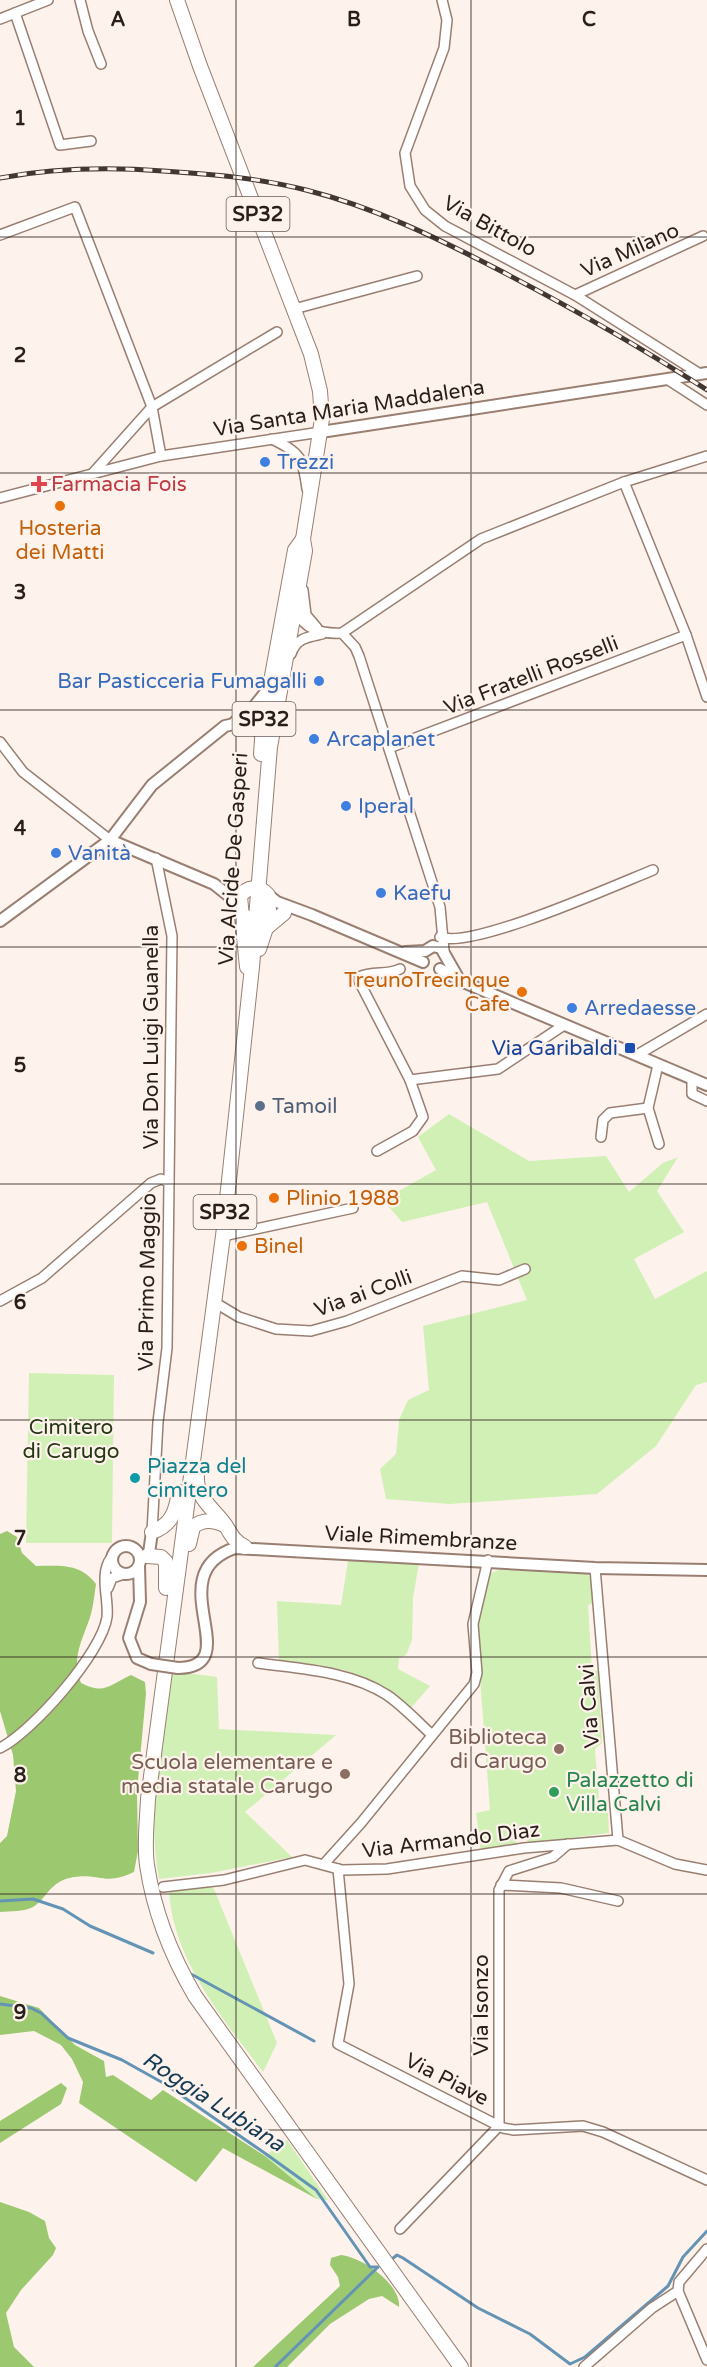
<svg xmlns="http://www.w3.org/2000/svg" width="707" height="2367" font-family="'Varela Round',sans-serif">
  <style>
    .green { fill: #d1f0b5 }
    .forest { fill: #9cc86f }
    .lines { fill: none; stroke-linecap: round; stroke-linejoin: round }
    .stream { stroke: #6494b5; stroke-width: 3 }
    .minor-casing { stroke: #997f72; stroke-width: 12 }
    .tertiary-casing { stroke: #997f72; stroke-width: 14 }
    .primary-casing { stroke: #997f72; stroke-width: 16 }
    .minor { stroke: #fff; stroke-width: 9 }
    .tertiary { stroke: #fff; stroke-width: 10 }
    .primary { stroke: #fff; stroke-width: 14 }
    .rail-casing { stroke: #423732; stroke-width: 5 }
    .rail { stroke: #fef2ec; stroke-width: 3; stroke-dasharray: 9; stroke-linecap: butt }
    .tertiary-bridge-casing { stroke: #997f72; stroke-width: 14; stroke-linecap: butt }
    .tertiary-bridge { stroke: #fff; stroke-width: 10 }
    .grid { fill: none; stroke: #291f1a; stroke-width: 1.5; stroke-opacity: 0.55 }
    .shop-dot { fill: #3f7fe0; stroke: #fef2ec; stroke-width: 2 }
    .health-dot { fill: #e0444e; stroke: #fef2ec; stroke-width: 2 }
    .food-dot { fill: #e8710a; stroke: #fef2ec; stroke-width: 2 }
    .transit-dot { fill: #1a4fb4; stroke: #fef2ec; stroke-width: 2 }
    .service-dot { fill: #5c6f8a; stroke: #fef2ec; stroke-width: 2 }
    .culture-dot { fill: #0f9aa8; stroke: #fef2ec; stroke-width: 2 }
    .education-dot { fill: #8d6e63; stroke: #fef2ec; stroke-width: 2 }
    .leisure-dot { fill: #2e9e5b; stroke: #fef2ec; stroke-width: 2 }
    .labels { text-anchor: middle; stroke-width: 4.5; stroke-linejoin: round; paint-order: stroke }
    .shield { fill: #fef2ec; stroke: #695e59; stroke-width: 1.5 }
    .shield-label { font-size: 20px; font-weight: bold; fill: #291f1a }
    .street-label { font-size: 21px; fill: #291f1a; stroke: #fef2ec }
    .shop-label { font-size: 21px; fill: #366cbe; stroke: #fef2ec; text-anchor: start }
    .health-label { font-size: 21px; fill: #be3a42; stroke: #fef2ec; text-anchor: start }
    .food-label { font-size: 21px; fill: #c56008; stroke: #fef2ec; text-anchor: start }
    .transit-label { font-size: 21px; fill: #164399; stroke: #fef2ec; text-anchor: end }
    .service-label { font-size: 21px; fill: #4e5e75; stroke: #fef2ec; text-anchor: start }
    .park-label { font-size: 21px; fill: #253612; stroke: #fef2ec }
    .culture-label { font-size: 21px; fill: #0d838f; stroke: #fef2ec; text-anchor: start }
    .education-label { font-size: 21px; fill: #785e54; stroke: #fef2ec; text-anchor: end }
    .leisure-label { font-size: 21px; fill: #27864d; stroke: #fef2ec; text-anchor: start }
    .water-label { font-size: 22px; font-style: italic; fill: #133b54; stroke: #fef2ec }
    .grid-label { font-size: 20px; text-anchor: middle; font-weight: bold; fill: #291f1a; stroke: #fef2ec; stroke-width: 4.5; stroke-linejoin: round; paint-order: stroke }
  </style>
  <rect width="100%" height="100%" fill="#fef2ec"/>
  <!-- green -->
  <g class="green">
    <polygon points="449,1114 529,1161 606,1156 629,1192 663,1163 678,1157 657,1191 684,1232 634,1259 655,1299 707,1271 707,1382 696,1385 656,1446 597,1494 449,1504 386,1499 380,1469 396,1454 399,1420 408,1400 429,1390 423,1326 527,1300 487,1202 402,1222 383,1200 436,1170 418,1137"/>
    <polygon points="29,1373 114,1375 112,1543 26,1543"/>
    <path d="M348 1561 419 1563 413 1598 412 1640 406 1655 399 1658 398 1669 430 1686 410 1709C366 1670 338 1665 279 1662L277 1601 341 1605Z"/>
    <polygon points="499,1570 574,1572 586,1573 591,1578 594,1603 588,1605 592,1670 598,1671 602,1743 595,1749 600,1813 608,1813 609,1833 531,1843 526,1840 525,1833 517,1834 516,1845 481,1851 476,1813 490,1810 476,1625 488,1574"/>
    <path d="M171 1671 217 1677 219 1729 336 1735 245 1812 292 1857 211 1873 159 1879C146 1809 162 1740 171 1671Z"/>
    <path d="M207 1885 214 1889 277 2043 263 2072C223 2019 173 1960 169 1891Z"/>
    <polygon points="287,2140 328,2200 317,2199 265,2156"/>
  </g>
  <!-- forest -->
  <g class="forest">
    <path d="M7 1531 17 1537 22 1553 36 1566C61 1566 80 1563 96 1584 94 1597 93 1611 88 1623 80 1645 72 1660 81 1683 105 1695 109 1685 131 1675L145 1682 146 1694 137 1791 138 1851 134 1872C104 1886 101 1873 74 1877 49 1881 47 1899 33 1907 24 1912 10 1911 0 1912V1843L7 1836 16 1791 13 1755 0 1711V1534Z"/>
    <polygon points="0,1996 39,2008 75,2045 104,2061 106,2077 113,2075 151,2100 163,2090 265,2156 317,2199 223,2148 196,2182 79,2103 83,2082 72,2059 61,2045 34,2031 0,2035"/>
    <polygon points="61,2083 67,2088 61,2104 0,2143 0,2121"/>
    <polygon points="0,2202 29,2212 45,2221 49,2238 56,2248 53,2255 21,2290 6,2313 14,2347 34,2367 0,2367"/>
    <path d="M341 2255C362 2257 401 2284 399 2307L382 2296 369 2299 330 2324 287 2367H253L340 2286 338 2277 330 2265 331 2258Z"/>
  </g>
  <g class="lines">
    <!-- stream -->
    <g class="stream">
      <polyline points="0,1901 33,1899 63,1909 90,1926 153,1953"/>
      <polyline points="191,1974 314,2041"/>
      <polyline points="0,2004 31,2008 41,2013 68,2038 122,2060 165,2084 266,2154 316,2190 370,2267 378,2267"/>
      <polyline points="392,2259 397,2255 403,2258 478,2308 530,2334 570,2364 585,2357 668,2286 683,2257 707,2231"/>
      <polyline points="275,2367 377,2268"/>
    </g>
    <!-- minor casing -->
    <g class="minor-casing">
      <g id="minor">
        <polyline points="80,0 88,31 101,64"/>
        <polyline points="442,0 447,20 444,48 405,153 410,186 425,210 445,226 575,295 700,374"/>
        <polyline points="15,13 48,0"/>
        <polyline points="0,19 15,13 60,145 91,141"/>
        <polyline points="0,235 75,207 152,407 161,456"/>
        <polyline points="575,295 703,236"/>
        <polyline points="294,309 417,276"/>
        <polyline points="667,379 707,405"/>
        <path d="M272 439C301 453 303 458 307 489"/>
        <polyline points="707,456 624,482 686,635 707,697"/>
        <polyline points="93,473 152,407 277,332"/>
        <polyline points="0,498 161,456 321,432"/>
        <polyline points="303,590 306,615 317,628"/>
        <path d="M295 610C305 630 321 634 342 633L481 539 624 482"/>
        <polyline points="342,633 355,647 359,656 440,907 444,951"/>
        <path d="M291 654C296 638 308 637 322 634"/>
        <polyline points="0,742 23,772 110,840"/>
        <polyline points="389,748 686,635"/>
        <polyline points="156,858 172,936 169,1182"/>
        <path d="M440 937C471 950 618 884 653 870"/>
        <path d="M400 969C387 976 373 970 359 977V981L410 1080 498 1069 564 1025"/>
        <polyline points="637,1055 707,1014"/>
        <polyline points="658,1065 648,1108 659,1144"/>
        <polyline points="692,1079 692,1094 707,1101"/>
        <polyline points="601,1137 603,1120 610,1113 648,1108"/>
        <polyline points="377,1151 413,1131 423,1117 410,1080"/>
        <polyline points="223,1236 353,1208"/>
        <polyline points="0,1301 42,1278 151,1183 161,1179 169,1182 167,1348 158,1422 152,1532"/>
        <polyline points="214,1302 239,1317 276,1329 311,1331 347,1321 462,1276 499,1280 525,1269"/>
        <polyline points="595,1568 618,1840"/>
        <polyline points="108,1588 112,1578 124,1574"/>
        <path d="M258 1663C301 1669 350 1671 387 1695 403 1706 418 1722 432 1735"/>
        <path d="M0 1748C32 1732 102 1653 107 1617 109 1599 99 1574 111 1558"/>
        <polyline points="324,1864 361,1823 474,1684 477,1673 473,1624 488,1560"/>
        <polyline points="338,1869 349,1984 338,2044 503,2128 514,2130 583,2126 603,2132 707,2180"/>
        <polyline points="501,1885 561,1888 618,1901"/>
        <polyline points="163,1887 224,1880 305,1860 342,1870 387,1869 524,1848 618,1840 675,1864 707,1870"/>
        <polyline points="400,2229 499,2126 499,1890 509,1871 553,1857 568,1844"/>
        <polyline points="678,2291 707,2360"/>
        <polyline points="584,2367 652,2308 678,2291 679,2282 707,2249"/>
      </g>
    </g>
    <!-- tertiary casing -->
    <g class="tertiary-casing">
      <g id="tertiary">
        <polyline points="321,432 707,373"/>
        <polyline points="235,722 249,713 268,689"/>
        <polyline points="110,840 214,884 238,903"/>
        <polyline points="268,895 277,902 312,915 423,962"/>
        <polyline points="0,921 110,840 152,785 225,726 243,722 254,726 262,735"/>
        <polyline points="405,952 425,951 433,946 441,948 457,976"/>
        <polyline points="440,969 461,981 707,1085"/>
        <circle cx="126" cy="1560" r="14"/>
        <polyline points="143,1558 149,1553 152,1532"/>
        <polyline points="139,1566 140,1602 129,1638 137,1658 151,1664"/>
        <path d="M178 1668C249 1667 157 1574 235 1548L595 1568 707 1570"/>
      </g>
    </g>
    <!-- primary casing -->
    <g class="primary-casing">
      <g id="primary">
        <path d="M177 0 200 66 311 354 320 391 322 419 303 539 305 551 270 747 252 967 223 1236 148 1799C147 1821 144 1844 147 1865 154 1913 171 1955 195 1996L461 2367"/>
        <polyline points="261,754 263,725 293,561 295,550 303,539"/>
        <path d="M241 914 249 919H262L269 911 268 895C259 885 247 886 240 897L247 967"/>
        <polyline points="259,949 266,928 284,913"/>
        <path d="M197 1473C195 1499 213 1507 226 1526 232 1536 234 1541 245 1547"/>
        <path d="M152 1532C172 1525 176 1511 179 1492"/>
        <path d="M189 1544 193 1527C203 1519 213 1520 224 1525"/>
        <polyline points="147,1556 161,1557 166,1562 166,1588"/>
      </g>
    </g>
    <!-- minor -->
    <use href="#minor" class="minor"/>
    <!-- tertiary -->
    <use href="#tertiary" class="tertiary"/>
    <!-- primary -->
    <use href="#primary" class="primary"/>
    <!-- rail casing -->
    <g class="rail-casing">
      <path id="rail" d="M0 178C54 168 108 167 163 171 211 174 259 178 306 190 374 207 437 238 499 270 570 307 639 346 707 390"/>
    </g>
    <!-- rail -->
    <use href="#rail" class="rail"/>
    <!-- tertiary-bridge casing -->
    <g class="tertiary-bridge-casing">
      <polyline id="tertiary-bridge" points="151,1664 178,1668"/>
    </g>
    <!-- tertiary-bridge -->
    <use href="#tertiary-bridge" class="tertiary-bridge"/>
  </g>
  <!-- grid -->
  <path class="grid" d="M236 0V2367M471 0V2367M0 237H707M0 473H707M0 710H707M0 947H707M0 1184H707M0 1420H707M0 1657H707M0 1894H707M0 2130H707"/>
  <!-- markers -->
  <g class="shop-dot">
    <circle cx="265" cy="462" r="6"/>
    <circle cx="319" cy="681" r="6"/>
    <circle cx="314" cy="739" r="6"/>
    <circle cx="346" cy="806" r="6"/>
    <circle cx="56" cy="853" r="6"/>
    <circle cx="381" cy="893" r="6"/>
    <circle cx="572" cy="1008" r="6"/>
  </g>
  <path class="health-dot" d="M36 475h6v6h6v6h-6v6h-6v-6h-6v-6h6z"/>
  <g class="food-dot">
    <circle cx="60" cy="506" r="6"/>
    <circle cx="522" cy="992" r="6"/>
    <circle cx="274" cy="1198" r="6"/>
    <circle cx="242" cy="1246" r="6"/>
  </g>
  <rect class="transit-dot" x="624" y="1042" width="12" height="12" rx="3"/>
  <circle class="service-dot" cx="260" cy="1106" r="6"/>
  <circle class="culture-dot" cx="135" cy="1478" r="6"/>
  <g class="education-dot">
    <circle cx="559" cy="1749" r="6"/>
    <circle cx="345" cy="1774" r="6"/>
  </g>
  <circle class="leisure-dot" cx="554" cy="1792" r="6"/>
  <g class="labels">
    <!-- shield labels -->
    <g class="shield">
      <rect x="226.5" y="197" width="63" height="34" rx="4.5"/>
      <rect x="232.5" y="702" width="63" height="34" rx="4.5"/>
      <rect x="193.5" y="1195" width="63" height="34" rx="4.5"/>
    </g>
    <g class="shield-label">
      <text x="258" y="221">SP32</text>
      <text x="264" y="726">SP32</text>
      <text x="225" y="1219">SP32</text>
    </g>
    <!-- street labels -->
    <g class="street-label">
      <text transform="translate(490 226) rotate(29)" y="7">Via Bittolo</text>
      <text transform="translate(630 250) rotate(-24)" y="7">Via Milano</text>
      <text transform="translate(349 408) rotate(-9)" y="7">Via Santa Maria Maddalena</text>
      <text transform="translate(531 675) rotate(-21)" y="7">Via Fratelli Rosselli</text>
      <text transform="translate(233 859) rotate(-86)" y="7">Via Alcide De Gasperi</text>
      <text transform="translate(151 1037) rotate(-90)" y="7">Via Don Luigi Guanella</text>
      <text transform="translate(147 1282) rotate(-89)" y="7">Via Primo Maggio</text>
      <text transform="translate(363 1293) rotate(-20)" y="7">Via ai Colli</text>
      <text transform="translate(421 1538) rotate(3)" y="7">Viale Rimembranze</text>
      <text transform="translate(589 1706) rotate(-94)" y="7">Via Calvi</text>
      <text transform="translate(451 1840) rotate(-7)" y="7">Via Armando Diaz</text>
      <text transform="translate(481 2005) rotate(-90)" y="7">Via Isonzo</text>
      <text transform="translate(447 2079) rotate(27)" y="7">Via Piave</text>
    </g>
    <!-- shop labels -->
    <g class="shop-label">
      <text x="277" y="469">Trezzi</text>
      <text x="307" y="688" text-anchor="end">Bar Pasticceria Fumagalli</text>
      <text x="326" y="746">Arcaplanet</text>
      <text x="358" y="813">Iperal</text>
      <text x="68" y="860">Vanità</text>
      <text x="393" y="900">Kaefu</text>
      <text x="584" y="1015">Arredaesse</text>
    </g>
    <!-- health labels -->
    <g class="health-label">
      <text x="51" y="491">Farmacia Fois</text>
    </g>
    <!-- food labels -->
    <g class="food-label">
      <text x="60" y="535" text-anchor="middle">Hosteria<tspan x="60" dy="24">dei Matti</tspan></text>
      <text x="510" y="987" text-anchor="end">TreunoTrecinque<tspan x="510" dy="24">Cafe</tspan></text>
      <text x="286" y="1205">Plinio 1988</text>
      <text x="254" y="1253">Binel</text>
    </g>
    <!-- transit labels -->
    <g class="transit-label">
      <text x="618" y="1055">Via Garibaldi</text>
    </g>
    <!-- service labels -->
    <g class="service-label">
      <text x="272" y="1113">Tamoil</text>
    </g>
    <!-- park labels -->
    <g class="park-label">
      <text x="71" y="1434">Cimitero<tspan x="71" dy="24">di Carugo</tspan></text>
    </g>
    <!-- culture labels -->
    <g class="culture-label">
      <text x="147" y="1473">Piazza del<tspan x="147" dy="24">cimitero</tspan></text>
    </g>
    <!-- education labels -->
    <g class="education-label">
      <text x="547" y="1744">Biblioteca<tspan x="547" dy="24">di Carugo</tspan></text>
      <text x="333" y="1769">Scuola elementare e<tspan x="333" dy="24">media statale Carugo</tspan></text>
    </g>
    <!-- leisure labels -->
    <g class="leisure-label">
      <text x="566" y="1787">Palazzetto di<tspan x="566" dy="24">Villa Calvi</tspan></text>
    </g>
    <!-- water labels -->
    <g class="water-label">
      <text transform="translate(214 2101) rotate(33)" y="8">Roggia Lubiana</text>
    </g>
  </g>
  <g class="grid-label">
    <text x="118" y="26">A</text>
    <text x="354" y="26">B</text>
    <text x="589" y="26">C</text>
    <text x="20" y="125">1</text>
    <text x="20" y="362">2</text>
    <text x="20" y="599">3</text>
    <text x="20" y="835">4</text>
    <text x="20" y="1072">5</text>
    <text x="20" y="1309">6</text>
    <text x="20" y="1545">7</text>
    <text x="20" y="1782">8</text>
    <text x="20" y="2019">9</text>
  </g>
</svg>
